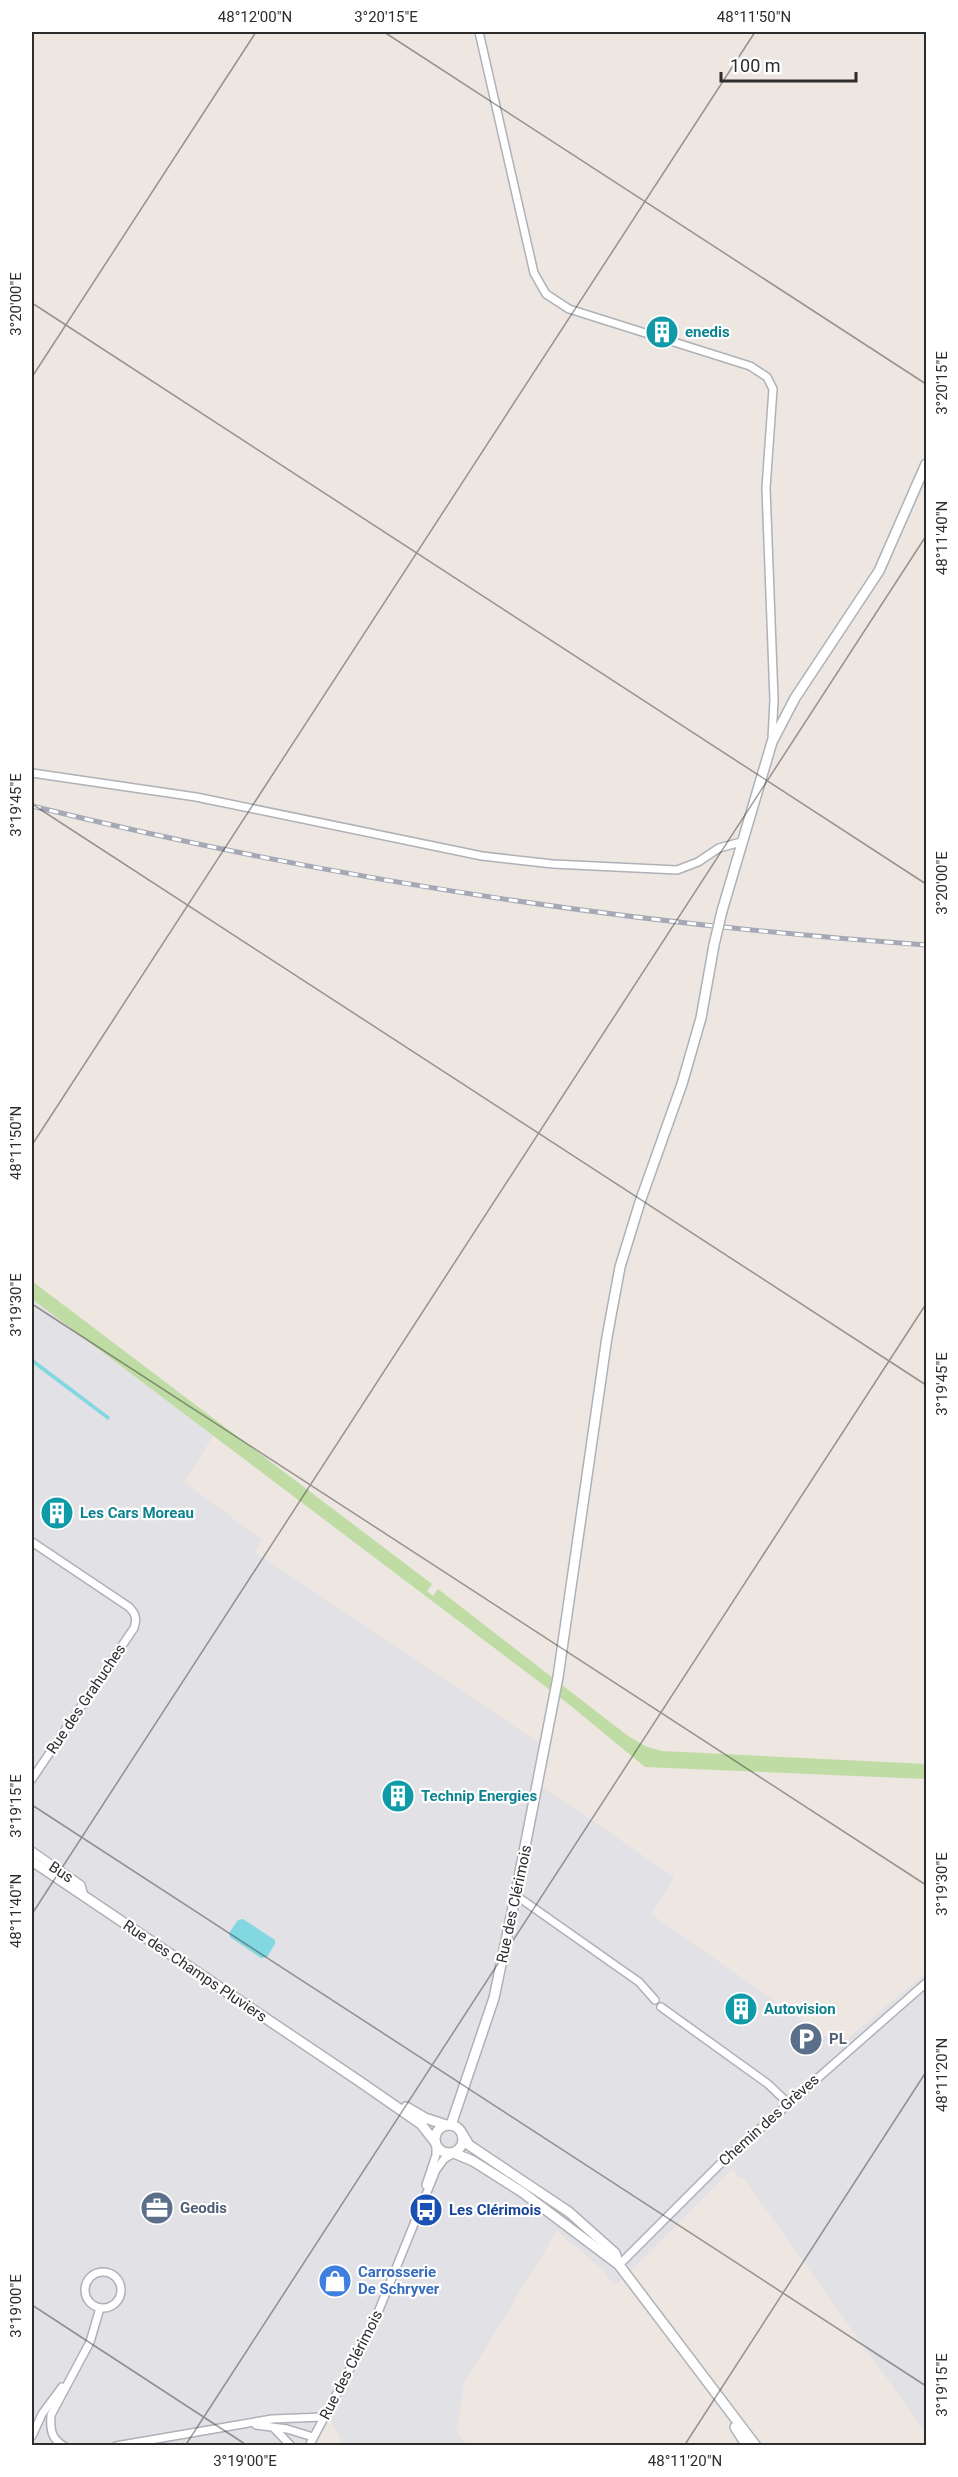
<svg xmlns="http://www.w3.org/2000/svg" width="958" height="2477" font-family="Roboto,sans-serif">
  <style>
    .industrial { fill: #e1e1e6 }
    .green { fill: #c0dca5 }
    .water { fill: #82d7e1 }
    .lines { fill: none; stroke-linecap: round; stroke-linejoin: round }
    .minor-casing { stroke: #aeb1b7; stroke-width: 10 }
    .tertiary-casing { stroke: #aeb1b7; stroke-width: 12 }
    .minor { stroke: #fff; stroke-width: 7 }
    .tertiary { stroke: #fff; stroke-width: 9 }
    .rail-casing { stroke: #a4a9b5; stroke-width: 5 }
    .rail { stroke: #fff; stroke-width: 3; stroke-dasharray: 9; stroke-linecap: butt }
    .tertiary-bridge-casing { stroke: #aeb1b7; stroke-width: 12; stroke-linecap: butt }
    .tertiary-bridge { stroke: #fff; stroke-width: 9 }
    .ticks { fill: none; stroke: #2d2d2d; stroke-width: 1.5; stroke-opacity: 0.45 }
    .labels { text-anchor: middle; stroke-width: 4.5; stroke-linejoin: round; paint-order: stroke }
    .culture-label { font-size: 15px; font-weight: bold; fill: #0d838f; stroke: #fff; text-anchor: start }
    .street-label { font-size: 15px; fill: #2d2d2d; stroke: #fff }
    .service-label { font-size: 15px; font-weight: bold; fill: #4e5e75; stroke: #fff; text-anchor: start }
    .transit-label { font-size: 15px; font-weight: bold; fill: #164399; stroke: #fff; text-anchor: start }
    .shop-label { font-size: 15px; font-weight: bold; fill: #366cbe; stroke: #fff; text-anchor: start }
    .neatline { fill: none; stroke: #2d2d2d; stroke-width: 2 }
    .ticks-label { font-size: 15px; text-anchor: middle; fill: #2d2d2d }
  </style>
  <rect width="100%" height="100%" fill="#ede6e1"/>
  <!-- industrial -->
  <polygon class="industrial" points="32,1299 213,1436 184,1482 262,1540 255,1552 539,1743 533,1780 674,1877 651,1914 839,2046 926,1973 926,2433 743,2177 740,2179 733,2168 648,2255 614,2286 602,2269 557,2231 464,2383 457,2432 467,2445 344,2445 330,2419 316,2445 32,2445"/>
  <!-- green -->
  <polygon class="green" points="32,1281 432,1584 427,1591 433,1596 438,1589 628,1736 647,1747 662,1751 926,1764 926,1779 645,1767 566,1702 32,1299"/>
  <!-- water -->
  <g class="water">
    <polygon points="32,1358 110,1417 108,1420 32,1363"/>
    <polygon points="243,1919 275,1940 275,1944 267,1957 261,1958 230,1937 229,1933 238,1920"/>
  </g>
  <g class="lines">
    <!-- minor casing -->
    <g class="minor-casing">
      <g id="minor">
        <polyline points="479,32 534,273 546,294 569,309 750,366 767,377 773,389 766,488 774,700 772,739"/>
        <polyline points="32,773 196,797 482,856 553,864 677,870 698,862 719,848 741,842"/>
        <path d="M32 1542 129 1607C136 1614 137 1619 134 1628L32 1779"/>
        <polyline points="32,1851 81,1885 84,1896"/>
        <polyline points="515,1898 521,1899 639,1982 655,2000"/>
        <polyline points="661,2007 768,2084 788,2103"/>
        <polyline points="426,2185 436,2155 436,2145"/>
        <polyline points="619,2265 720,2164 926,1983"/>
        <circle cx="103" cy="2290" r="18"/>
        <polyline points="256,2425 287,2429 313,2437"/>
        <polyline points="274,2428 291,2446"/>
        <polyline points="32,2436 42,2414 62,2387"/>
        <path d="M64 2446C51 2439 50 2429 51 2415L90 2342 100 2308"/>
        <polyline points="116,2446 272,2419 324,2417"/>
        <polyline points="309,2446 372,2327 436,2170 444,2159 454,2153"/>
      </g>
    </g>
    <!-- tertiary casing -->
    <g class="tertiary-casing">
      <g id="tertiary">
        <polyline points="722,911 772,742 795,698 879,571 926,464"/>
        <polyline points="32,1861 359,2081 421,2124 435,2142"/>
        <polyline points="406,2107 425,2118 446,2125"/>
        <circle cx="449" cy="2139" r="14"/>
        <polyline points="451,2125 494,1998 515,1898 558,1677 607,1337 620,1267 640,1202 682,1084 701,1018 714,945"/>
        <polyline points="463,2135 469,2145 569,2212 615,2253 619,2265"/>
        <polyline points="454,2153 473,2161 522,2192 619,2265 756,2446"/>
        <polyline points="735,2427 747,2446"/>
      </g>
    </g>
    <!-- minor -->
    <use href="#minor" class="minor"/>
    <!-- tertiary -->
    <use href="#tertiary" class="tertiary"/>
    <!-- rail casing -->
    <g class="rail-casing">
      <path id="rail" d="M32 806C324 878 625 924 926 945"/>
    </g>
    <!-- rail -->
    <use href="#rail" class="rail"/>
    <!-- tertiary-bridge casing -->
    <g class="tertiary-bridge-casing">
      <polyline id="tertiary-bridge" points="714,945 722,911"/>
    </g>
    <!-- tertiary-bridge -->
    <use href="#tertiary-bridge" class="tertiary-bridge"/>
  </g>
  <!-- ticks -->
  <path class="ticks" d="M384 32 926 384M32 303 926 884M32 377 256 32M32 804 926 1385M32 1145 755 32M32 1304 926 1885M32 1805 926 2386M32 1914 926 536M32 2305 248 2446M185 2446 926 1304M684 2446 926 2072"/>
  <!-- icons -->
  <defs>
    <g id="building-disc" transform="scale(1.725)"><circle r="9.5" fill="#0f9aa8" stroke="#fff"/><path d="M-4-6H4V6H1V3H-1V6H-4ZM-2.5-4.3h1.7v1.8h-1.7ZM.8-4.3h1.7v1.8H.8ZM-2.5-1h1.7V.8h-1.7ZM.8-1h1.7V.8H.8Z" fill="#fff"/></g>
    <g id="parking-disc" transform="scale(1.725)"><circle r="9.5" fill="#5c6f8a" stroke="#fff"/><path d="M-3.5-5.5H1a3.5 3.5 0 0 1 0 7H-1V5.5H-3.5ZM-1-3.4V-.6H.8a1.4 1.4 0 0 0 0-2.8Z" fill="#fff"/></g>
    <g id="office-disc" transform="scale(1.725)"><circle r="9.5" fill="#5c6f8a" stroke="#fff"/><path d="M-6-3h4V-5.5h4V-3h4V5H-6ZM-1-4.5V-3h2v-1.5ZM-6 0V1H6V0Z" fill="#fff"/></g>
    <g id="bus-disc" transform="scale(1.725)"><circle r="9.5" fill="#1a4fb4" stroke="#fff"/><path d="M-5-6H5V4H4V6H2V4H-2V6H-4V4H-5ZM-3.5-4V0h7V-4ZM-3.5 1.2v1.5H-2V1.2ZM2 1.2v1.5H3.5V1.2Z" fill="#fff"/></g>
    <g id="shop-disc" transform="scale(1.725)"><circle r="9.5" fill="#3f7fe0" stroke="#fff"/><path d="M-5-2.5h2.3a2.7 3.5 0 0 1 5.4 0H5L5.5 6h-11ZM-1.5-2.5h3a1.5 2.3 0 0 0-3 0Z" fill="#fff"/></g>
  </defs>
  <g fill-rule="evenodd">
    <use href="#building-disc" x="662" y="332"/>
    <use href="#building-disc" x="57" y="1513"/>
    <use href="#building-disc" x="398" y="1796"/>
    <use href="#building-disc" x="741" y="2009"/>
    <use href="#parking-disc" x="806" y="2039"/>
    <use href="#office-disc" x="157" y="2208"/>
    <use href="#bus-disc" x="426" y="2210"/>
    <use href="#shop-disc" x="335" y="2281"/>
  </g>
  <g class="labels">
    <!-- culture labels -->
    <g class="culture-label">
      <text x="685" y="337">enedis</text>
      <text x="80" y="1518">Les Cars Moreau</text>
      <text x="421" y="1801">Technip Energies</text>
      <text x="764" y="2014">Autovision</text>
    </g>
    <!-- street labels -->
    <g class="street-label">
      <text transform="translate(86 1699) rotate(-56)" y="5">Rue des Grahuches</text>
      <text transform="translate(61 1872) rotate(33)" y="5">Bus</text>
      <text transform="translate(514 1904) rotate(-78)" y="5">Rue des Clérimois</text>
      <text transform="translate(195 1971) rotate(34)" y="5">Rue des Champs Pluviers</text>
      <text transform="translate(769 2120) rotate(-42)" y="5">Chemin des Grèves</text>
      <text transform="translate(351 2365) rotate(-63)" y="5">Rue des Clérimois</text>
    </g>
    <!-- service labels -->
    <g class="service-label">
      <text x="829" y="2044">PL</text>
      <text x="180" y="2213">Geodis</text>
    </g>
    <!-- transit labels -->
    <g class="transit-label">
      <text x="449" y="2215">Les Clérimois</text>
    </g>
    <!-- shop labels -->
    <g class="shop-label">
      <text x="358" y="2277">Carrosserie<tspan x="358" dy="17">De Schryver</tspan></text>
    </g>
  </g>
  <!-- border -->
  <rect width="958" height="2477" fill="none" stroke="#ffffff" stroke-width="66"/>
  <!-- scale -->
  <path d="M721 72v9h135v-9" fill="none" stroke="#2d2d2d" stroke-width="3"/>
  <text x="730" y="72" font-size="18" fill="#2d2d2d" stroke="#ffffff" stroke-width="4.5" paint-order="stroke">100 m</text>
  <rect x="33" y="33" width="892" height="2411" class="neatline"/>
  <g class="ticks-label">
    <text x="255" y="22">48°12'00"N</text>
    <text x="386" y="22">3°20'15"E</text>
    <text x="754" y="22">48°11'50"N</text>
    <text transform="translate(16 304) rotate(-90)" y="5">3°20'00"E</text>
    <text transform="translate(942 383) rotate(-90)" y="5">3°20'15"E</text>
    <text transform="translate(942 538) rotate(-90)" y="5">48°11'40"N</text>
    <text transform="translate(16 805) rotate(-90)" y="5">3°19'45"E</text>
    <text transform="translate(942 883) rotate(-90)" y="5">3°20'00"E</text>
    <text transform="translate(16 1143) rotate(-90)" y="5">48°11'50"N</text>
    <text transform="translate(16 1305) rotate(-90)" y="5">3°19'30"E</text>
    <text transform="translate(942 1384) rotate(-90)" y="5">3°19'45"E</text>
    <text transform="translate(16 1806) rotate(-90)" y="5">3°19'15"E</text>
    <text transform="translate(942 1884) rotate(-90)" y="5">3°19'30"E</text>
    <text transform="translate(16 1911) rotate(-90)" y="5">48°11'40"N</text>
    <text transform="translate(942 2075) rotate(-90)" y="5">48°11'20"N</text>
    <text transform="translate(16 2306) rotate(-90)" y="5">3°19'00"E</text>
    <text transform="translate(942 2385) rotate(-90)" y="5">3°19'15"E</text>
    <text x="245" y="2466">3°19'00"E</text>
    <text x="685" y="2466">48°11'20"N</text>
  </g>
</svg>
